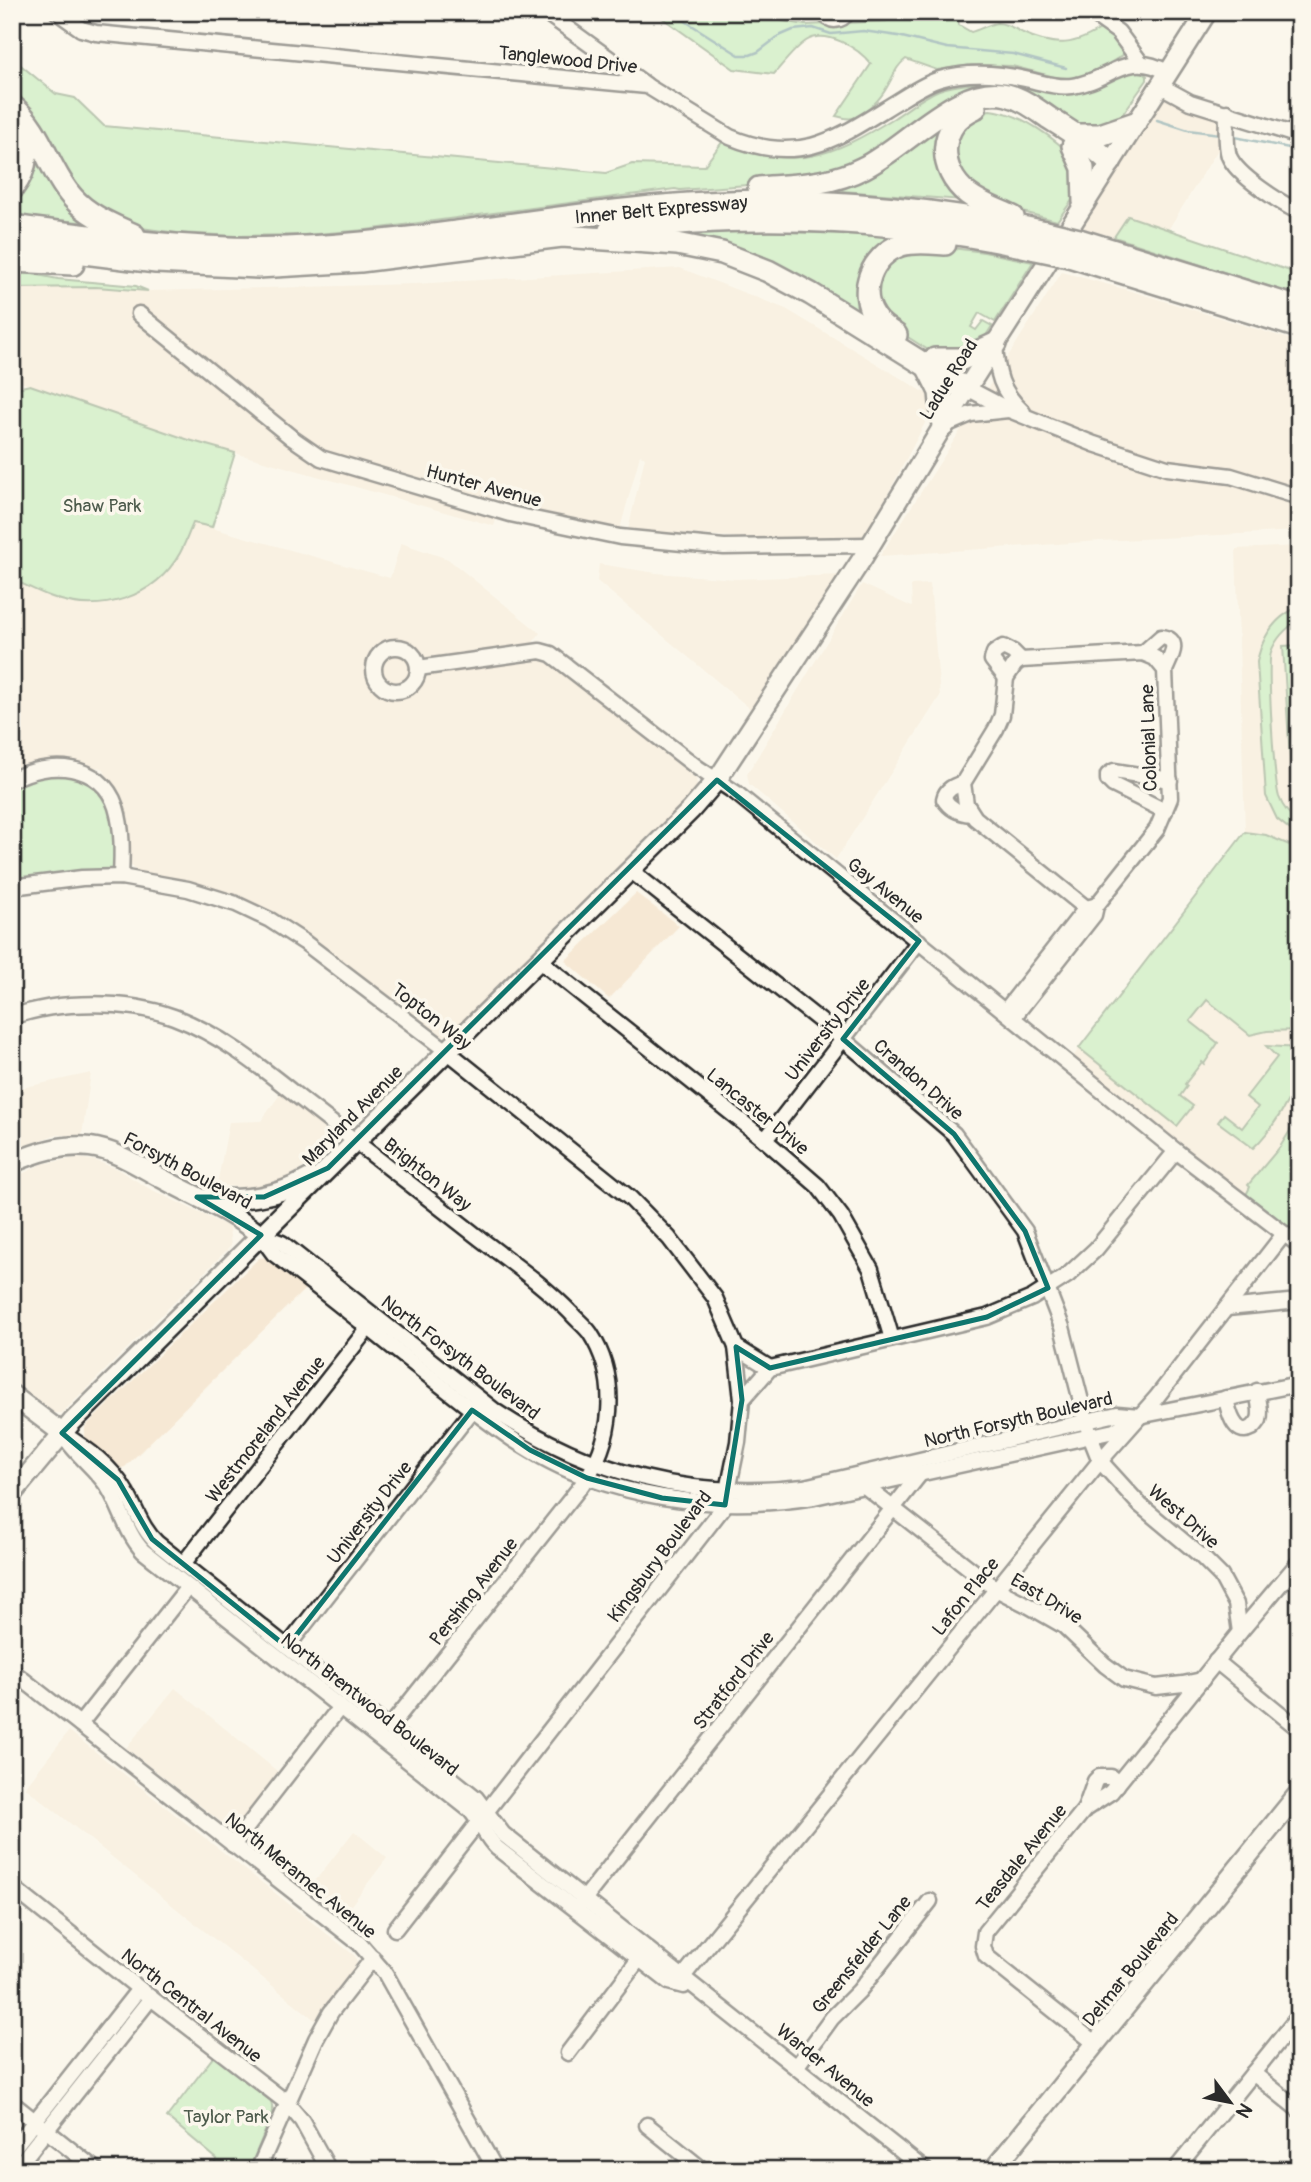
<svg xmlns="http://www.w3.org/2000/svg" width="1311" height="2182" font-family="Pangolin,sans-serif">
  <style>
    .built { fill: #f6e8d4 }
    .green { fill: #b1e8aa; stroke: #6e8a6a; stroke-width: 2 }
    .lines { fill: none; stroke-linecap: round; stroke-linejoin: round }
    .stream { stroke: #598891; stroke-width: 2.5 }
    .minor-casing { stroke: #2b2b2b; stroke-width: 19 }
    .major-casing { stroke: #2b2b2b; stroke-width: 23 }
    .highway-casing { stroke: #2b2b2b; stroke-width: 26 }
    .minor { stroke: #fbf7ec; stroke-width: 14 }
    .major { stroke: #fbf7ec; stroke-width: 18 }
    .highway { stroke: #fbf7ec; stroke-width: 21 }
    .highway-bridge-casing { stroke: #2b2b2b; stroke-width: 26; stroke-linecap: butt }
    .highway-bridge { stroke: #fbf7ec; stroke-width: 21 }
    .marked { fill: none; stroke: #0f766e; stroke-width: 5; stroke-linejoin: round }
    .labels { text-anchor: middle; stroke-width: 7; stroke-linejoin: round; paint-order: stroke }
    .street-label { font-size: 19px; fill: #2b2b2b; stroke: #fbf7ec }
    .park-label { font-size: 19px; fill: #4c5a4b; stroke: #fbf7ec }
  </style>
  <rect width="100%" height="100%" fill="#fbf7ec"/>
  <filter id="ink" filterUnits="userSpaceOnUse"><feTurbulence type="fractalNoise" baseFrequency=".0143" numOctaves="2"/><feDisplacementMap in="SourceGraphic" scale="14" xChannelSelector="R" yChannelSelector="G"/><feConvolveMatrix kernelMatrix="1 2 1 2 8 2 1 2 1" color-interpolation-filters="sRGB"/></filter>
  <g filter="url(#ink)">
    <!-- built -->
    <g class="built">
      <polygon points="1167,98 1216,115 1219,119 1222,143 1168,230 1128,216 1114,237 1083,228 1161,102"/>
      <polygon points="680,268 786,309 937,400 868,532 861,538 850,541 734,537 628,530 645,457 640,455 620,529 532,514 502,503 494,526 189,440 12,379 12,288 96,287 148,291 414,284"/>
      <polygon points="1062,272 1131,291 1299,342 1299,531 1100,541 880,556"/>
      <polygon points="194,523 390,578 401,543 448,559 540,633 531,645 696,779 697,786 693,792 449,1034 442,1036 434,1032 287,921 224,891 137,871 130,864 124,820 115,793 103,768 43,762 12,771 12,622 20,611 12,585 12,571 22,543"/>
      <polygon points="1299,546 1299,1214 1286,1230 1072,1058 1245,832 1236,549"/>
      <polygon points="599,564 656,573 736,579 841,575 753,711 597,581"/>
      <polygon points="862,584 912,607 911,585 930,584 940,696 836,859 749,784 747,774"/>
      <polygon points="636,893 679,926 609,999 565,961"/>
      <polygon points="91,1073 82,1135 54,1135 12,1150 12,1090"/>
      <polygon points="281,1093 340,1138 283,1183 256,1189 217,1185 229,1122 261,1121"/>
      <polygon points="77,1158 96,1161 117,1169 148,1188 229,1227 231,1246 62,1413 54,1413 12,1380 12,1179 42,1164"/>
      <polygon points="267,1257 307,1287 125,1467 118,1469 85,1438 85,1427 259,1258"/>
      <polygon points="175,1688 282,1775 239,1828 233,1831 126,1748"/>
      <polygon points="69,1731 355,1956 357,1963 353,1969 315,2020 25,1787"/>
      <polygon points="354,1831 387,1858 342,1917 308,1890"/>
    </g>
    <!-- green -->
    <g class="green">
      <path d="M654 12H770L771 15 783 21 805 25 886 21 898 12H959L957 17 959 25 971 32C979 30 989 24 997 23 1005 23 1016 29 1023 33 1056 48 1075 46 1105 26L1126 53 1097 71 1070 81 1012 66 972 65 937 70 906 59C895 67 894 76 887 87 881 98 866 115 853 118 848 120 842 117 836 116L871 64C858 48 826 28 806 41 794 49 783 64 774 74L734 69Z"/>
      <path d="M12 58 56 94 75 98 104 126 606 173 632 164 704 166 723 141C795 172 831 157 894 118 908 109 924 96 939 90 956 84 991 81 1008 81 1027 82 1046 94 1066 94 1083 93 1100 81 1115 74 1123 71 1133 71 1141 70L1147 76V80L1117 122 1084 131 1001 89 873 156 802 181 680 190 675 189 366 230 304 235 237 236 177 233 127 226 93 209 12 99Z"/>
      <path d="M990 110C1019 112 1057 139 1075 160V196L1057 221 997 205 962 184 952 138 980 112Z"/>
      <polygon points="947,124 962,200 842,191 801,193 932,129"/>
      <polygon points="29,140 79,218 80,222 12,216 12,196"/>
      <polygon points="1128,216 1299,274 1299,296 1114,237"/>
      <polygon points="754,231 910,236 880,251 874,324 675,235"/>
      <polygon points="936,246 984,252 1033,262 995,322 979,313 971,327 976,330 983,321 992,326 980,345 936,355 892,327 877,312 879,267 888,258"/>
      <polygon points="28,273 58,279 136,286 148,291 96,287 12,288 12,275"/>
      <path d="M30 385 189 440 235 453 212 527 193 523C189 533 185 544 180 553 155 598 99 615 52 597 38 592 25 585 12 579V389Z"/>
      <path d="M1299 607V620C1286 628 1276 638 1271 652 1267 667 1274 781 1279 797 1283 808 1290 816 1299 822V837L1277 819 1266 796 1257 662C1262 637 1274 617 1299 607Z"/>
      <polygon points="1299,645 1299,806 1293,806 1283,646"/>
      <polygon points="56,767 110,793 121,877 12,887 12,780"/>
      <polygon points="1245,832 1266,835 1299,849 1299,1030 1267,1031 1250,1035 1207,1000 1190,1021 1218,1043 1204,1064 1202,1062 1185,1084 1187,1086 1180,1096 1193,1106 1177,1126 1079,1048"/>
      <path d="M1266 1046 1299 1048C1299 1055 1300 1064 1299 1071 1293 1098 1272 1130 1253 1148L1218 1122 1224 1114 1242 1128 1258 1107 1246 1097 1277 1057Z"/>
      <polygon points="1299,1116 1299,1214 1286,1230 1245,1197 1250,1187 1248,1185 1280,1147"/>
      <polygon points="214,2056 271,2101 273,2112 249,2170 209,2170 217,2159 167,2117"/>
    </g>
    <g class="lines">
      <!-- stream -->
      <g class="stream">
        <polyline points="671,12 739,55 750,55 758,52 779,36 793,30 813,28 831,34 863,31 898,36 947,48 1013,54 1066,68"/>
        <polyline points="1157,120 1188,130 1220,134"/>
        <polyline points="1230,136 1299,150"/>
      </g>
      <!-- minor casing -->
      <g class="minor-casing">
        <g id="minor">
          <path d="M57 12 81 29 96 33 647 86 730 137C802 167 839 137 898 101 911 93 926 83 940 79 968 71 997 73 1025 79 1040 82 1056 88 1072 86 1110 81 1126 49 1167 72"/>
          <polyline points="545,12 646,85"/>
          <path d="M824 12C829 24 842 21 848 12"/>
          <polyline points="1090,12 1118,32 1141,63"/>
          <polyline points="1159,85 1190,102 1299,136"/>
          <path d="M1227 112C1227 125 1225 143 1229 156 1237 176 1281 203 1299 212"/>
          <polyline points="139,314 292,438 321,458 510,514 620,537 724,547 871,545"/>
          <path d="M995 344C997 374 1000 390 1023 412"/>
          <polyline points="967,388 1009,410 1094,444 1167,468 1231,476 1299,497"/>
          <polyline points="943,426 971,414 1008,410"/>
          <circle cx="396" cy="669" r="22"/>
          <path d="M1143 653 1161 637C1182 639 1171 657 1165 670"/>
          <polyline points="418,668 540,651 551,654 698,768 736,793 1176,1151 1299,1245"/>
          <polyline points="1006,678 992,660 994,653 1003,647 1013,652 1021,660"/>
          <path d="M12 780C48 760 101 762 116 807 123 830 122 854 121 877"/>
          <path d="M963 783C954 786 946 789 944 799 950 809 959 813 971 814"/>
          <polyline points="1165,811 1113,785 1108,780 1108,775 1114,771 1170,780"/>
          <polyline points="630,870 843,1039 954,1134 1025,1231 1062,1327 1090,1436 1100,1461 1140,1505 1201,1556 1221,1576 1236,1604 1240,1632"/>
          <polyline points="12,887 82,878 121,877 188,889 236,904 270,920 304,942 447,1051 630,1198 669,1238 715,1298 736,1347 770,1368"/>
          <polyline points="539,960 765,1140 818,1186 841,1216 871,1269 892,1339"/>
          <polyline points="1005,1011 1086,908 1094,906"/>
          <path d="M12 1017C59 1000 127 1000 174 1017 225 1036 268 1073 310 1106 363 1147 416 1189 469 1230 503 1257 541 1282 571 1313 577 1320 585 1326 590 1333 620 1379 614 1443 581 1486L389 1728"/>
          <polyline points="1013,1018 1094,915 1096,906 1157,829 1170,798 1165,670 1155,658 1143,653 1021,660 1015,664 1006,678 1002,715 996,729 963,783 966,804 975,818 1086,908"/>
          <polyline points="765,1140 919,941"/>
          <path d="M260 1235 282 1243 495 1411C591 1474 689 1500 804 1487L1117 1414 1139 1416 1299 1384"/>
          <path d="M260 1235 274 1254C325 1292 374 1333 424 1372 475 1412 527 1457 589 1478 663 1504 738 1509 814 1497L1114 1431 1139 1416"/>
          <polyline points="1227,1308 1299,1301"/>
          <polyline points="736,1347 742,1400"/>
          <path d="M1226 1398C1228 1409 1234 1438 1252 1428 1255 1426 1257 1423 1259 1420 1262 1411 1258 1399 1257 1391"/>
          <path d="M62 1433C87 1449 111 1465 126 1492 136 1509 142 1529 157 1543L476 1798 503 1834 925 2170"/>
          <path d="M67 1440C79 1457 96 1469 108 1487 121 1507 126 1533 143 1551L470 1810C481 1822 485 1837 497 1848L669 1982 684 1986"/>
          <polyline points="862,1484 996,1589 1029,1606 1064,1626 1105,1665 1124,1679 1156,1687 1183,1684 1202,1680"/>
          <polyline points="183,1564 372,1323"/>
          <polyline points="287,1647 478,1403"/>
          <polyline points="1216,1661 1299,1729"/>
          <polyline points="12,1671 359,1943 385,1973 496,2170"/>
          <polyline points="80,1724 188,1587"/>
          <polyline points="1085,1809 1095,1781 1099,1777 1111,1777 1117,1785"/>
          <polyline points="233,1845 340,1707"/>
          <polyline points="12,1887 151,1998 286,2102 302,2121 329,2170"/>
          <polyline points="581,1903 920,1474"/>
          <polyline points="395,1929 725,1505 738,1442 742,1400 770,1368 987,1317 1032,1298 1068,1275 1096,1249 1176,1151"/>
          <polyline points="677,1984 1100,1461 1156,1398 1284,1234"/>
          <polyline points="1096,2044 986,1956 983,1946 985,1932 1085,1809 1111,1792 1240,1632 1299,1562"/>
          <polyline points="568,2053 639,1959"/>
          <polyline points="797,2066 832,2018 859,1991 930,1901"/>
          <polyline points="1253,2073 1299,2110"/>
          <polyline points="12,2103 96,2170"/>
          <polyline points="647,2125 703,2170"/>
          <polyline points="12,2150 139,1989"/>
          <polyline points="15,2170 151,1998"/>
          <polyline points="258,2170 316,2039 331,2012 373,1958"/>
          <polyline points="1175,2170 1299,2016"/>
        </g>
      </g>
      <!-- major casing -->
      <g class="major-casing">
        <g id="major">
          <path d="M12 1163C37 1152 62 1144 90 1147 116 1150 140 1167 163 1179 198 1198 229 1210 260 1235"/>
          <path d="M209 1198C246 1201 277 1197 310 1178"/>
          <polyline points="12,1395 62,1433"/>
          <polyline points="12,1494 72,1422 691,810 717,780 862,559 943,426 1207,12"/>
          <polyline points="993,2170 1299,1793"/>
        </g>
      </g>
      <!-- highway casing -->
      <g class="highway-casing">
        <g id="highway">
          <path d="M12 106C42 130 48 170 73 198 89 216 113 225 134 235"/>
          <path d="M975 108C937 125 937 170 968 194 981 204 998 210 1013 217"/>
          <polyline points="1076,135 1100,135 1135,123"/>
          <polyline points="1073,146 1083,168 1084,202"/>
          <path d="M759 188C795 185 830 185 863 168 905 148 959 83 1007 95 1023 99 1036 109 1049 118 1071 132 1091 144 1110 162"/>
          <path d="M12 189C28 168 31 146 16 124"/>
          <path d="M12 226C103 238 194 251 286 248 412 244 537 217 663 206 792 194 920 205 1046 232"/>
          <path d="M610 230C753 212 896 218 1036 249"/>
          <polyline points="1079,240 1299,308"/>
          <polyline points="12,244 156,262 258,267 360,261 562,236 677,244 722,253 768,271 811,294 946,378 967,388"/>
          <polyline points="1069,256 1299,327"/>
          <polyline points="12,261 73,264"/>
          <path d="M896 335C888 330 880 325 875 317 857 291 872 255 901 245 915 241 930 243 945 244"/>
          <polyline points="935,359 962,359 995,344"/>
          <polyline points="928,368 940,392 943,426"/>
        </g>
      </g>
      <!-- minor -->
      <use href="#minor" class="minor"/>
      <!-- major -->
      <use href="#major" class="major"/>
      <!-- highway -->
      <use href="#highway" class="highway"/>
      <!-- highway-bridge casing -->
      <g class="highway-bridge-casing">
        <g id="highway-bridge">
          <polyline points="1046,232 1079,240"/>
          <polyline points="1036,249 1069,256"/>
        </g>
      </g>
      <!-- highway-bridge -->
      <use href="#highway-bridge" class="highway-bridge"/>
    </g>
  </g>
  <!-- marked area -->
  <path d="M0 0H1311V2182H0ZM717 780 919 941 843 1039 954 1134 1025 1231 1048 1288 987 1317 770 1368 736 1347 742 1400 725 1505 662 1498 587 1478 530 1450 472 1410 287 1647 152 1539 118 1480 62 1433 261 1235 197 1197H264L328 1168Z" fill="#fbf7ec" fill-opacity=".55" fill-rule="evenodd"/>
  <path class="marked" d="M717 780 919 941 843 1039 954 1134 1025 1231 1048 1288 987 1317 770 1368 736 1347 742 1400 725 1505 662 1498 587 1478 530 1450 472 1410 287 1647 152 1539 118 1480 62 1433 261 1235 197 1197H264L328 1168Z"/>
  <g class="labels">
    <!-- street labels -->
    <g class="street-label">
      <text transform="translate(568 59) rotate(6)" y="7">Tanglewood Drive</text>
      <text transform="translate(661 209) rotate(-5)" y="7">Inner Belt Expressway</text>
      <text transform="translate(948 379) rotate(-58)" y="7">Ladue Road</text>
      <text transform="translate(484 485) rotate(15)" y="7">Hunter Avenue</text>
      <text transform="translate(1148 738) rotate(-92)" y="7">Colonial Lane</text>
      <text transform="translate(886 890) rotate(39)" y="7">Gay Avenue</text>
      <text transform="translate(432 1016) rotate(38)" y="7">Topton Way</text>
      <text transform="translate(827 1029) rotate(-52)" y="7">University Drive</text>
      <text transform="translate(919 1079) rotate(41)" y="7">Crandon Drive</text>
      <text transform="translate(758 1111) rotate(39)" y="7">Lancaster Drive</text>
      <text transform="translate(352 1115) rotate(-45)" y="7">Maryland Avenue</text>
      <text transform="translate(188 1170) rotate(28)" y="7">Forsyth Boulevard</text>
      <text transform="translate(428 1174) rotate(38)" y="7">Brighton Way</text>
      <text transform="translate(461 1357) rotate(37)" y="7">North Forsyth Boulevard</text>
      <text transform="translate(1018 1419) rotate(-13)" y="7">North Forsyth Boulevard</text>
      <text transform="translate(265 1429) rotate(-52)" y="7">Westmoreland Avenue</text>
      <text transform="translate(369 1512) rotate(-52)" y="7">University Drive</text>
      <text transform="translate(1184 1516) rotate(41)" y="7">West Drive</text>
      <text transform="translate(659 1556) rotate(-53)" y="7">Kingsbury Boulevard</text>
      <text transform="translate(473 1591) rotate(-52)" y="7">Pershing Avenue</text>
      <text transform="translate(965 1596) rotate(-51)" y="7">Lafon Place</text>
      <text transform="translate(1047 1598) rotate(31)" y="7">East Drive</text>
      <text transform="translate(733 1680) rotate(-52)" y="7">Stratford Drive</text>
      <text transform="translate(370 1704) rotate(38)" y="7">North Brentwood Boulevard</text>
      <text transform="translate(1021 1857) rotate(-51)" y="7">Teasdale Avenue</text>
      <text transform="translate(301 1875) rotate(39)" y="7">North Meramec Avenue</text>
      <text transform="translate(861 1954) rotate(-51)" y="7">Greensfelder Lane</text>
      <text transform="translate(1130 1969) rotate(-51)" y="7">Delmar Boulevard</text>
      <text transform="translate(192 2005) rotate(38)" y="7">North Central Avenue</text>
      <text transform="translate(826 2065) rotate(39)" y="7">Warder Avenue</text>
    </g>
    <!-- park labels -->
    <g class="park-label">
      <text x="102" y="512">Shaw Park</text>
      <text x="226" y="2123">Taylor Park</text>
    </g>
  </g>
  <!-- margin -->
  <rect width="1311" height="2182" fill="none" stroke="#fbf7ec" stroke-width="42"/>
  <rect x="21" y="21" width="1269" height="2140" fill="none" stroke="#2b2b2b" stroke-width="2.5" filter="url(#ink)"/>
  <!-- north arrow -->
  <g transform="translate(1230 2102) rotate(122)" stroke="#fbf7ec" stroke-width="5" paint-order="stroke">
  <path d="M0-5L12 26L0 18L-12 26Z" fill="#2b2b2b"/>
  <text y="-10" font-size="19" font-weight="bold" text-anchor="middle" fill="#2b2b2b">N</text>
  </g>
</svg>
